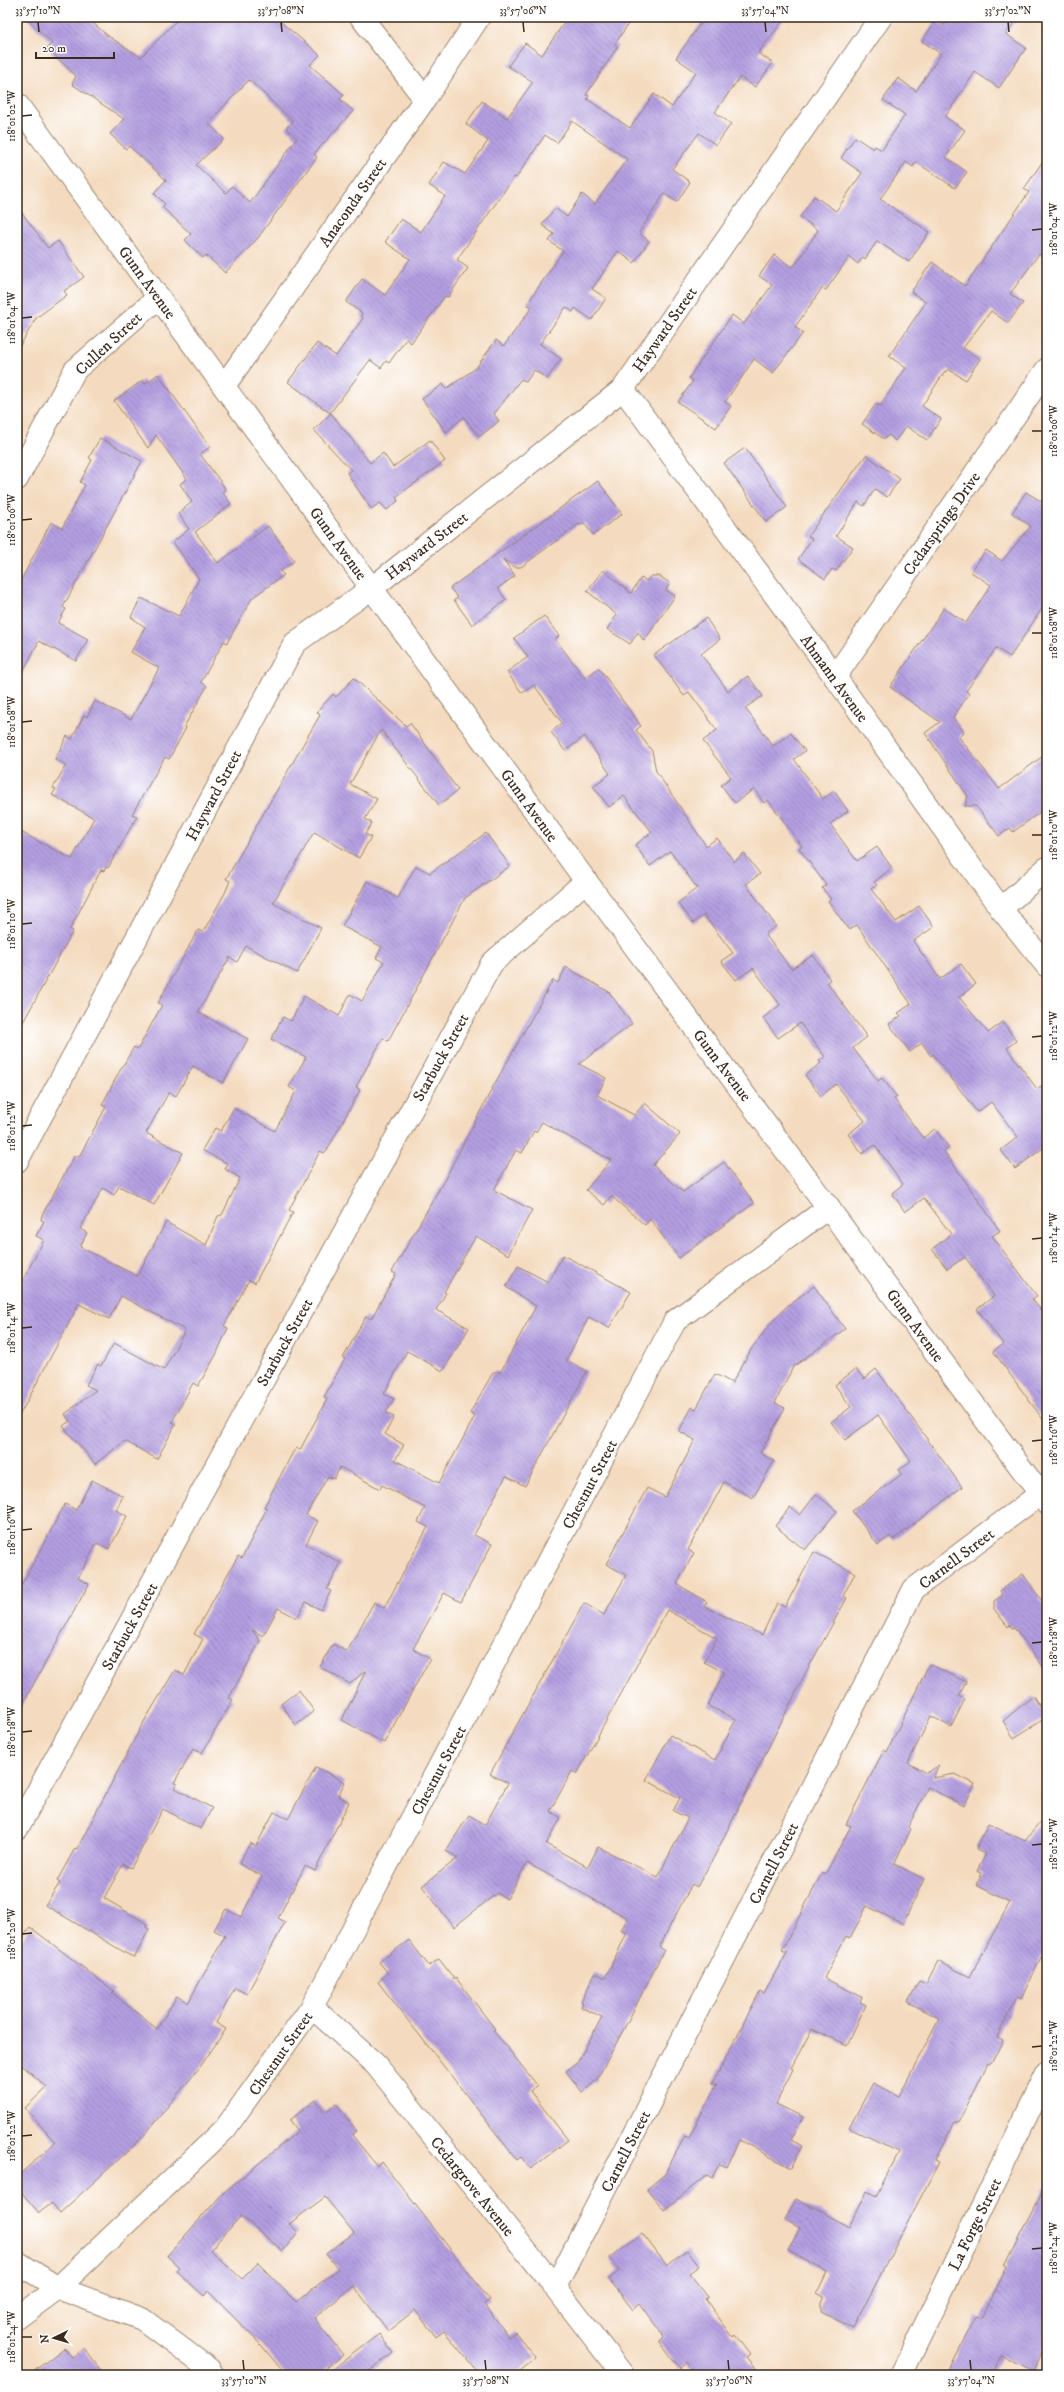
<svg xmlns="http://www.w3.org/2000/svg" width="1064" height="2392" font-family="'IM FELL DW Pica',serif">
  <style>
    .building { fill: url(#building-back-hatch); fill-rule: evenodd }
    .lines { fill: none; stroke-linecap: round; stroke-linejoin: round }
    .minor-casing { stroke: #98826e; stroke-width: 24 }
    .minor { stroke: #fff; stroke-width: 22 }
    .ticks { fill: none; stroke: #3b2a1e; stroke-width: 1.5 }
    .labels { text-anchor: middle; stroke-width: 4; stroke-linejoin: round; paint-order: stroke }
    .street-label { font-size: 16px; fill: #3b2a1e; stroke: #fff }
    .neatline { fill: none; stroke: #3b2a1e; stroke-width: 1.5 }
    .ticks-label { font-size: 10px; text-anchor: middle; fill: #3b2a1e }
  </style>
  <defs>
    <pattern id="building-back-hatch" width="6" height="6" patternUnits="userSpaceOnUse"><rect width="6" height="6" fill="#b39ee1"/><path d="M-1 5l2 2M0 0l6 6M5-1l2 2" fill="none" stroke="#9381b6"/></pattern>
  </defs>
  <rect width="100%" height="100%" fill="#fff"/>
  <filter id="ink" filterUnits="userSpaceOnUse"><feTurbulence type="fractalNoise" baseFrequency=".025" numOctaves="2"/><feDisplacementMap in="SourceGraphic" scale="8" xChannelSelector="R" yChannelSelector="G"/><feConvolveMatrix kernelMatrix="1 2 1 2 8 2 1 2 1" color-interpolation-filters="sRGB"/></filter>
  <filter id="wash" filterUnits="userSpaceOnUse"><feTurbulence type="fractalNoise" baseFrequency=".012" numOctaves="4" result="noise"/><feDisplacementMap in="SourceGraphic" scale="16" xChannelSelector="R" yChannelSelector="G"/><feGaussianBlur stdDeviation="0.9" result="paint"/><feColorMatrix in="noise" values="0 0 0 0 0 0 0 0 0 0 0 0 0 0 0 0 0 1.4 0 .05"/><feComposite in="paint" operator="in"/></filter>
  <g filter="url(#wash)">
    <rect width="100%" height="100%" fill="#f4dbbf"/>
    <g id="blocks">
      <!-- building -->
      <g class="building">
        <path d="M25 17H86L108 36 141 57 180 17H275L320 55 310 65 344 95 340 99 353 111 314 154 317 157 257 239 225 273 206 255 203 258 185 240 191 234 162 207 165 204 154 193 166 180 129 146 126 149 110 134 124 119 72 84 76 76 47 48 52 43ZM249 80 293 121 286 128 297 138 250 203 232 186 226 193 196 165 224 139 208 123Z"/>
        <polygon points="568,17 633,17 615,44 618,46 586,95 589,96 587,99 630,128 654,94 672,107 696,72 676,58 705,17 786,17 758,53 773,63 755,87 740,77 715,112 731,124 716,145 699,133 672,169 690,182 677,202 664,194 639,233 649,241 634,263 618,251 592,289 606,298 592,320 575,308 573,312 566,307 540,344 561,359 547,379 534,370 526,382 521,379 494,414 499,421 479,437 464,417 446,432 422,399 443,384 446,389 476,368 496,340 504,346 532,307 527,304 563,251 549,241 554,234 542,225 555,208 567,217 582,194 595,204 627,159 572,121 557,143 545,135 516,178 514,177 458,258 458,261 468,268 448,297 445,296 411,343 406,339 389,363 386,361 381,368 370,360 330,413 288,382 317,343 336,356 363,318 361,316 362,313 346,302 362,279 385,295 410,259 385,242 401,219 421,232 445,196 429,185 444,162 465,174 488,141 466,124 482,101 507,118 533,82 508,66 525,43 542,55"/>
        <polygon points="950,17 1018,17 1006,34 1026,48 999,88 975,72 945,117 965,130 946,157 967,172 955,188 916,162 913,167 906,162 880,199 929,232 909,262 877,241 865,259 863,257 858,264 849,257 826,290 822,288 795,327 803,333 773,373 754,359 725,402 731,406 716,428 678,402 693,381 689,378 732,315 744,324 772,285 759,276 774,255 792,267 796,264 818,230 800,217 814,196 836,211 862,173 841,158 855,137 873,149 875,146 882,150 905,115 883,100 898,78 916,91 941,54 922,41 936,20 944,25"/>
        <polygon points="1047,155 1047,259 1039,254 1010,294 1023,303 1008,323 991,311 963,348 980,359 966,380 948,369 946,372 945,371 922,406 941,419 927,440 906,426 895,441 889,435 884,439 862,424 876,404 880,406 906,368 889,356 926,302 911,292 932,262 965,286 1029,192 1024,189"/>
        <polygon points="17,206 48,248 58,241 84,277 64,291 67,295 36,318 17,351"/>
        <polygon points="158,374 210,447 200,454 223,485 225,490 222,492 231,504 195,532 218,563 268,526 294,561 280,571 284,575 252,598 227,643 224,641 201,682 207,686 184,727 186,728 169,759 165,757 132,814 137,816 108,868 106,867 104,871 101,870 70,929 73,931 17,1033 17,830 72,859 94,818 52,795 56,789 53,788 66,765 55,759 67,736 72,739 84,715 87,717 95,701 131,719 159,668 131,652 145,627 131,617 141,598 179,616 199,579 173,542 189,529 178,513 192,502 180,484 187,479 156,435 148,448 114,401 143,380 145,384"/>
        <polygon points="331,413 370,463 383,453 393,467 430,440 445,461 396,497 398,501 387,510 380,503 371,509 347,473 351,470 314,430"/>
        <polygon points="100,438 142,461 63,607 66,609 58,623 88,639 76,661 39,641 17,683 17,588 51,522 62,528 85,485 80,482 92,460 89,458"/>
        <polygon points="745,448 787,507 766,522 724,463"/>
        <polygon points="866,455 900,479 887,497 875,489 864,506 858,502 836,536 853,547 836,571 832,569 825,579 798,559 812,539 808,536"/>
        <polygon points="598,481 622,514 593,535 584,523 580,525 579,524 521,567 515,567 503,559 515,576 498,588 506,600 472,625 454,600 458,598 450,588"/>
        <polygon points="1026,492 1047,505 1047,601 1010,657 996,648 966,691 969,694 953,717 964,732 959,737 999,789 1047,753 1047,807 1013,832 1010,828 999,836 976,806 965,806 968,796 925,733 940,722 890,687 944,608 966,623 991,585 971,572 986,550 1002,561 1031,526 1012,513"/>
        <polygon points="603,570 631,593 641,578 647,581 651,576 659,576 670,583 666,590 675,596 644,641 638,632 630,644 607,629 617,615 587,591"/>
        <polygon points="544,616 559,636 555,639 585,678 599,668 641,726 636,730 652,751 656,771 706,846 717,838 734,862 744,853 760,874 746,884 776,926 765,934 791,969 813,955 830,980 827,982 867,1037 853,1048 878,1081 882,1078 897,1097 894,1099 923,1138 935,1129 949,1148 944,1151 1000,1231 992,1236 1037,1296 1032,1299 1047,1318 1047,1425 993,1351 1003,1344 977,1309 994,1296 965,1257 947,1269 932,1249 951,1234 924,1198 905,1212 892,1193 903,1184 875,1145 862,1154 848,1134 865,1121 836,1084 821,1096 805,1075 821,1063 819,1061 825,1057 800,1023 778,1038 763,1018 780,1005 753,968 736,980 721,961 733,953 704,915 693,923 678,903 697,888 670,851 650,866 635,845 652,832 624,796 609,807 593,786 610,774 585,736 565,751 551,732 562,723 534,685 522,693 507,672 528,657 514,638"/>
        <polygon points="706,618 720,639 701,654 728,691 748,676 763,696 745,708 773,746 791,733 805,751 794,759 823,799 834,791 848,811 830,824 857,861 877,847 892,868 874,882 877,885 871,889 896,922 919,906 934,927 913,941 940,979 961,964 976,984 959,997 988,1033 1003,1022 1016,1041 1007,1048 1037,1089 1047,1082 1047,1145 1015,1169 1001,1150 1018,1137 991,1102 977,1112 933,1054 931,1056 922,1043 910,1052 889,1024 901,1016 898,1013 911,1004 857,925 849,930 828,901 831,899 822,888 826,885 799,848 802,846 768,800 764,803 754,789 735,803 721,785 731,777 703,741 717,730 689,692 684,696 654,655"/>
        <polygon points="354,678 406,726 410,723 458,790 439,805 381,730 350,784 377,799 365,819 372,823 365,834 371,837 359,858 314,832 273,903 321,928 297,973 246,946 237,962 230,957 198,1012 248,1039 223,1083 193,1066 176,1096 169,1092 146,1133 183,1153 154,1205 119,1186 114,1195 103,1188 80,1229 87,1233 80,1247 137,1276 166,1222 206,1245 218,1216 222,1215 240,1178 225,1169 228,1164 202,1150 215,1128 221,1131 234,1108 275,1131 296,1091 289,1087 306,1057 271,1039 283,1017 291,1021 304,996 339,1016 350,994 362,1001 384,962 376,958 382,947 342,926 367,881 398,898 416,866 430,873 486,833 510,866 465,898 388,1041 383,1038 356,1087 360,1090 327,1150 324,1153 320,1151 289,1210 293,1212 255,1283 249,1280 224,1326 228,1328 216,1355 198,1386 193,1383 172,1422 176,1424 157,1459 125,1441 95,1464 63,1426 70,1421 65,1414 96,1390 86,1385 98,1364 101,1366 114,1343 164,1370 185,1330 121,1296 109,1319 79,1304 17,1420 17,1291 44,1240 36,1236 44,1221 41,1220 42,1215 75,1155 79,1157 106,1107 102,1105 118,1074 134,1047 138,1049 162,1005 158,1003 198,930 203,932 225,893 230,881 226,879 320,715 317,712 333,694 336,697"/>
        <polygon points="566,967 609,992 632,1024 579,1064 606,1078 597,1095 634,1115 645,1103 680,1134 653,1165 683,1192 724,1162 754,1203 679,1258 650,1219 645,1225 611,1196 604,1205 586,1190 611,1160 542,1122 536,1132 534,1131 522,1153 516,1150 494,1190 532,1210 508,1255 476,1236 444,1292 446,1293 436,1310 469,1328 443,1371 407,1351 384,1394 394,1399 386,1413 394,1417 385,1434 404,1445 395,1460 439,1483 475,1416 470,1413 492,1374 496,1371 500,1373 536,1306 506,1287 518,1266 548,1282 563,1255 631,1292 609,1328 589,1317 566,1360 587,1371 525,1486 506,1476 474,1535 492,1544 461,1602 444,1593 413,1649 430,1659 384,1743 342,1720 366,1670 350,1684 320,1667 333,1644 347,1652 374,1602 384,1608 428,1527 418,1522 425,1508 382,1485 380,1489 340,1467 334,1479 328,1476 306,1515 318,1521 306,1544 341,1563 327,1589 331,1591 321,1610 306,1602 297,1618 278,1608 263,1636 252,1630 260,1641 229,1698 233,1700 202,1753 193,1749 174,1783 177,1784 175,1788 212,1808 201,1829 163,1809 131,1868 123,1864 104,1898 147,1924 146,1927 149,1929 135,1957 129,1955 45,1905 60,1883 57,1881 75,1848 77,1849 142,1725 175,1670 184,1675 203,1639 194,1634 238,1556 242,1558 267,1508 264,1507 293,1452 297,1448 300,1450 327,1399 324,1397 345,1359 343,1358 366,1316 371,1319 396,1274 392,1272 446,1177 494,1085 553,980 558,983"/>
        <path d="M814 1286 845 1329 793 1367 775 1403 785 1408 760 1453 774 1461 753 1498 724 1482 688 1550 694 1553 677 1584 707 1602 704 1606 762 1635 777 1603 785 1607 814 1552 855 1573 843 1596 847 1598 807 1670 714 1857 697 1887 692 1884 659 1947 664 1950 626 2025 596 2081 582 2092 566 2071 577 2063 602 2017 581 2007 583 2003 581 2002 595 1973 605 1978 627 1933 621 1930 628 1918 527 1863 507 1899 497 1893 454 1927 422 1886 458 1858 446 1851 469 1815 485 1825 508 1783 490 1774 584 1603 604 1615 626 1575 606 1564 647 1488 665 1497 695 1440 679 1431 692 1407 696 1409 715 1374 732 1383 752 1348 771 1323 787 1306ZM667 1610 717 1638 704 1662 724 1672 708 1706 736 1719 715 1760 670 1735 646 1780 680 1798 673 1811 688 1818 658 1877 598 1847 588 1867 546 1844 561 1818 550 1811 572 1771 577 1774Z"/>
        <polygon points="856,1369 864,1379 876,1369 962,1487 893,1540 890,1536 878,1545 852,1511 902,1474 899,1470 911,1461 878,1415 845,1440 831,1422 851,1407 835,1385"/>
        <polygon points="92,1480 123,1496 116,1510 127,1516 109,1549 97,1543 78,1578 89,1584 17,1714 17,1593 65,1504 76,1510"/>
        <polygon points="816,1494 837,1511 805,1550 775,1526 790,1507 800,1515"/>
        <polygon points="1023,1574 1047,1608 1047,1672 1014,1627 1012,1628 1010,1625 1008,1627 994,1609 994,1601 1003,1595 1000,1591"/>
        <polygon points="929,1664 966,1682 959,1696 965,1699 951,1727 931,1716 908,1763 927,1773 939,1765 933,1778 955,1774 975,1784 964,1806 928,1787 908,1827 911,1829 894,1864 924,1879 903,1924 867,1906 850,1938 846,1936 824,1978 862,1997 860,2002 866,2005 847,2045 812,2029 791,2068 793,2069 776,2104 803,2117 791,2140 802,2146 791,2168 739,2140 726,2167 719,2164 712,2178 707,2175 664,2210 647,2189 664,2175 685,2136 689,2138 717,2084 713,2083 760,1991 764,1993 787,1952 782,1950 822,1873 825,1875 851,1826 846,1824 884,1750 887,1752"/>
        <polygon points="299,1690 314,1711 296,1725 281,1704"/>
        <polygon points="1033,1696 1047,1717 1014,1738 1003,1721"/>
        <polygon points="316,1767 345,1782 338,1796 349,1802 315,1871 305,1866 278,1918 285,1922 247,1994 235,1988 216,2023 226,2029 200,2067 141,2139 60,2213 52,2203 39,2213 17,2187 17,2177 55,2142 25,2108 47,2087 17,2061 17,1947 30,1927 114,1991 112,1993 157,2029 177,1996 188,2003 225,1936 214,1930 226,1909 241,1917 262,1876 239,1864 250,1843 256,1846 274,1812 288,1819"/>
        <polygon points="1047,1814 1047,1945 1021,1999 1017,1997 997,2037 1003,2040 991,2064 988,2063 959,2122 955,2121 935,2160 939,2162 853,2328 821,2312 821,2303 824,2297 817,2293 827,2272 788,2251 800,2228 785,2220 796,2199 849,2227 867,2191 876,2196 899,2152 849,2128 873,2083 899,2096 939,2018 908,2002 919,1981 926,1984 938,1961 970,1977 1010,1902 976,1885 982,1873 977,1871 986,1854 976,1849 988,1824 1025,1841"/>
        <polygon points="409,1940 429,1966 439,1959 455,1980 456,1978 495,2029 493,2030 537,2085 530,2091 568,2140 531,2169 521,2157 517,2160 378,1982 388,1973 379,1962"/>
        <path d="M316 2100 325 2112 336 2104 357 2131 352 2135 377 2166 382 2162 490 2300 484 2304 509 2337 515 2332 536 2358 515 2375H480L444 2331 436 2337 415 2310 388 2331 354 2286 314 2318 343 2355 318 2375H286L262 2346 208 2291 204 2296 176 2270 179 2267 167 2256 223 2193 298 2131 290 2120ZM325 2197 354 2233 326 2254 338 2269 296 2302 258 2263 242 2279 210 2250 241 2216 283 2251 298 2232 289 2224Z"/>
        <polygon points="1047,2183 1047,2342 1033,2372 1001,2356 991,2375 946,2375 976,2317 981,2319 1007,2267 1005,2266"/>
        <polygon points="642,2233 667,2266 687,2250 699,2266 689,2273 708,2297 705,2299 733,2337 735,2335 750,2355 746,2358 760,2375 697,2375 687,2362 680,2368 659,2342 664,2337 640,2304 633,2310 609,2279 619,2271 610,2258"/>
        <polygon points="379,2334 393,2353 364,2375 325,2375"/>
        <polygon points="64,2348 72,2357 84,2348 104,2375 29,2375"/>
      </g>
    </g>
  </g>
  <g filter="url(#ink)">
    <use href="#blocks" fill-opacity="0" stroke="#98826e" stroke-width="1"/>
    <g class="lines">
      <!-- minor casing -->
      <g class="minor-casing">
        <g id="minor">
          <polyline points="361,17 425,99"/>
          <polyline points="17,104 586,881 1047,1503"/>
          <polyline points="224,386 425,99 479,17"/>
          <polyline points="623,389 835,677 1001,909 1047,966"/>
          <polyline points="17,479 75,370 159,297"/>
          <polyline points="835,677 1047,369"/>
          <polyline points="1001,909 1047,868"/>
          <polyline points="17,1161 295,643 372,588 623,389 881,17"/>
          <polyline points="17,1829 492,963 586,881"/>
          <polyline points="312,2007 376,2065 555,2287 623,2375"/>
          <polyline points="17,2262 58,2288 142,2319 209,2369 213,2375"/>
          <polyline points="555,2287 914,1589 1040,1494 1047,1486"/>
          <polyline points="17,2318 58,2288 225,2129 312,2007 675,1321 829,1207"/>
          <polyline points="901,2375 1047,2073"/>
        </g>
      </g>
      <!-- minor -->
      <use href="#minor" class="minor"/>
    </g>
  </g>
  <!-- ticks -->
  <path class="ticks" d="M38 22 39 32M281 22 282 32M523 22 524 32M765 22 766 32M1008 22 1009 32M22 116 32 115M1032 230 1042 229M22 318 32 317M1032 431H1042M22 520 32 519M1032 633H1042M22 722 32 721M1032 835H1042M22 924 32 923M1032 1037 1042 1036M22 1126 32 1125M1032 1239 1042 1238M22 1328 32 1327M1032 1441 1042 1440M22 1530 32 1529M1032 1643 1042 1642M22 1732 32 1731M1032 1845 1042 1844M22 1934 32 1933M1032 2047 1042 2046M22 2136 32 2135M1032 2249 1042 2248M22 2337H32M243 2360 244 2370M485 2360 486 2370M728 2360 729 2370M970 2360 971 2370"/>
  <g class="labels">
    <!-- street labels -->
    <g class="street-label">
      <text transform="translate(352 202) rotate(-55)" y="6">Anaconda Street</text>
      <text transform="translate(148 282) rotate(54)" y="6">Gunn Avenue</text>
      <text transform="translate(664 329) rotate(-55)" y="6">Hayward Street</text>
      <text transform="translate(108 343) rotate(-43)" y="6">Cullen Street</text>
      <text transform="translate(941 523) rotate(-55)" y="6">Cedarsprings Drive</text>
      <text transform="translate(339 543) rotate(54)" y="6">Gunn Avenue</text>
      <text transform="translate(426 545) rotate(-38)" y="6">Hayward Street</text>
      <text transform="translate(835 678) rotate(54)" y="6">Ahmann Avenue</text>
      <text transform="translate(213 795) rotate(-62)" y="6">Hayward Street</text>
      <text transform="translate(530 805) rotate(54)" y="6">Gunn Avenue</text>
      <text transform="translate(440 1057) rotate(-61)" y="6">Starbuck Street</text>
      <text transform="translate(723 1065) rotate(53)" y="6">Gunn Avenue</text>
      <text transform="translate(916 1325) rotate(54)" y="6">Gunn Avenue</text>
      <text transform="translate(284 1342) rotate(-61)" y="6">Starbuck Street</text>
      <text transform="translate(589 1484) rotate(-62)" y="6">Chestnut Street</text>
      <text transform="translate(956 1558) rotate(-37)" y="6">Carnell Street</text>
      <text transform="translate(129 1626) rotate(-61)" y="6">Starbuck Street</text>
      <text transform="translate(438 1770) rotate(-62)" y="6">Chestnut Street</text>
      <text transform="translate(773 1863) rotate(-63)" y="6">Carnell Street</text>
      <text transform="translate(280 2053) rotate(-55)" y="6">Chestnut Street</text>
      <text transform="translate(625 2151) rotate(-63)" y="6">Carnell Street</text>
      <text transform="translate(473 2186) rotate(51)" y="6">Cedargrove Avenue</text>
      <text transform="translate(974 2224) rotate(-64)" y="6">La Forge Street</text>
    </g>
  </g>
  <!-- margin -->
  <rect width="1064" height="2392" fill="none" stroke="#fff" stroke-width="44"/>
  <!-- north arrow -->
  <g transform="translate(54 2338) rotate(265)" stroke="#ffffff" stroke-width="3" paint-order="stroke">
  <path d="M0-3L7 15L0 10L-7 15Z" fill="#3b2a1e"/>
  <text y="-6" font-size="11" font-weight="bold" text-anchor="middle" fill="#3b2a1e">N</text>
  </g>
  <!-- scale -->
  <path d="M36 52v6h78v-6" fill="none" stroke="#3b2a1e" stroke-width="2"/>
  <text x="42" y="52" font-size="12" fill="#3b2a1e" stroke="#ffffff" stroke-width="3" paint-order="stroke">20 m</text>
  <rect x="22" y="22" width="1020" height="2348" class="neatline"/>
  <g class="ticks-label">
    <text x="38" y="14">33°57'10"N</text>
    <text x="281" y="14">33°57'08"N</text>
    <text x="523" y="14">33°57'06"N</text>
    <text x="765" y="14">33°57'04"N</text>
    <text x="1008" y="14">33°57'02"N</text>
    <text transform="translate(11 116) rotate(-90)" y="4">118°01'02"W</text>
    <text transform="translate(1053 229) rotate(-90)" y="4">118°01'04"W</text>
    <text transform="translate(11 318) rotate(-90)" y="4">118°01'04"W</text>
    <text transform="translate(1053 431) rotate(-90)" y="4">118°01'06"W</text>
    <text transform="translate(11 520) rotate(-90)" y="4">118°01'06"W</text>
    <text transform="translate(1053 633) rotate(-90)" y="4">118°01'08"W</text>
    <text transform="translate(11 722) rotate(-90)" y="4">118°01'08"W</text>
    <text transform="translate(1053 835) rotate(-90)" y="4">118°01'10"W</text>
    <text transform="translate(11 924) rotate(-90)" y="4">118°01'10"W</text>
    <text transform="translate(1053 1036) rotate(-90)" y="4">118°01'12"W</text>
    <text transform="translate(11 1126) rotate(-90)" y="4">118°01'12"W</text>
    <text transform="translate(1053 1238) rotate(-90)" y="4">118°01'14"W</text>
    <text transform="translate(11 1328) rotate(-90)" y="4">118°01'14"W</text>
    <text transform="translate(1053 1440) rotate(-90)" y="4">118°01'16"W</text>
    <text transform="translate(11 1530) rotate(-90)" y="4">118°01'16"W</text>
    <text transform="translate(1053 1642) rotate(-90)" y="4">118°01'18"W</text>
    <text transform="translate(11 1732) rotate(-90)" y="4">118°01'18"W</text>
    <text transform="translate(1053 1844) rotate(-90)" y="4">118°01'20"W</text>
    <text transform="translate(11 1934) rotate(-90)" y="4">118°01'20"W</text>
    <text transform="translate(1053 2046) rotate(-90)" y="4">118°01'22"W</text>
    <text transform="translate(11 2136) rotate(-90)" y="4">118°01'22"W</text>
    <text transform="translate(1053 2248) rotate(-90)" y="4">118°01'24"W</text>
    <text transform="translate(11 2337) rotate(-90)" y="4">118°01'24"W</text>
    <text x="244" y="2384">33°57'10"N</text>
    <text x="486" y="2384">33°57'08"N</text>
    <text x="729" y="2384">33°57'06"N</text>
    <text x="971" y="2384">33°57'04"N</text>
  </g>
</svg>
